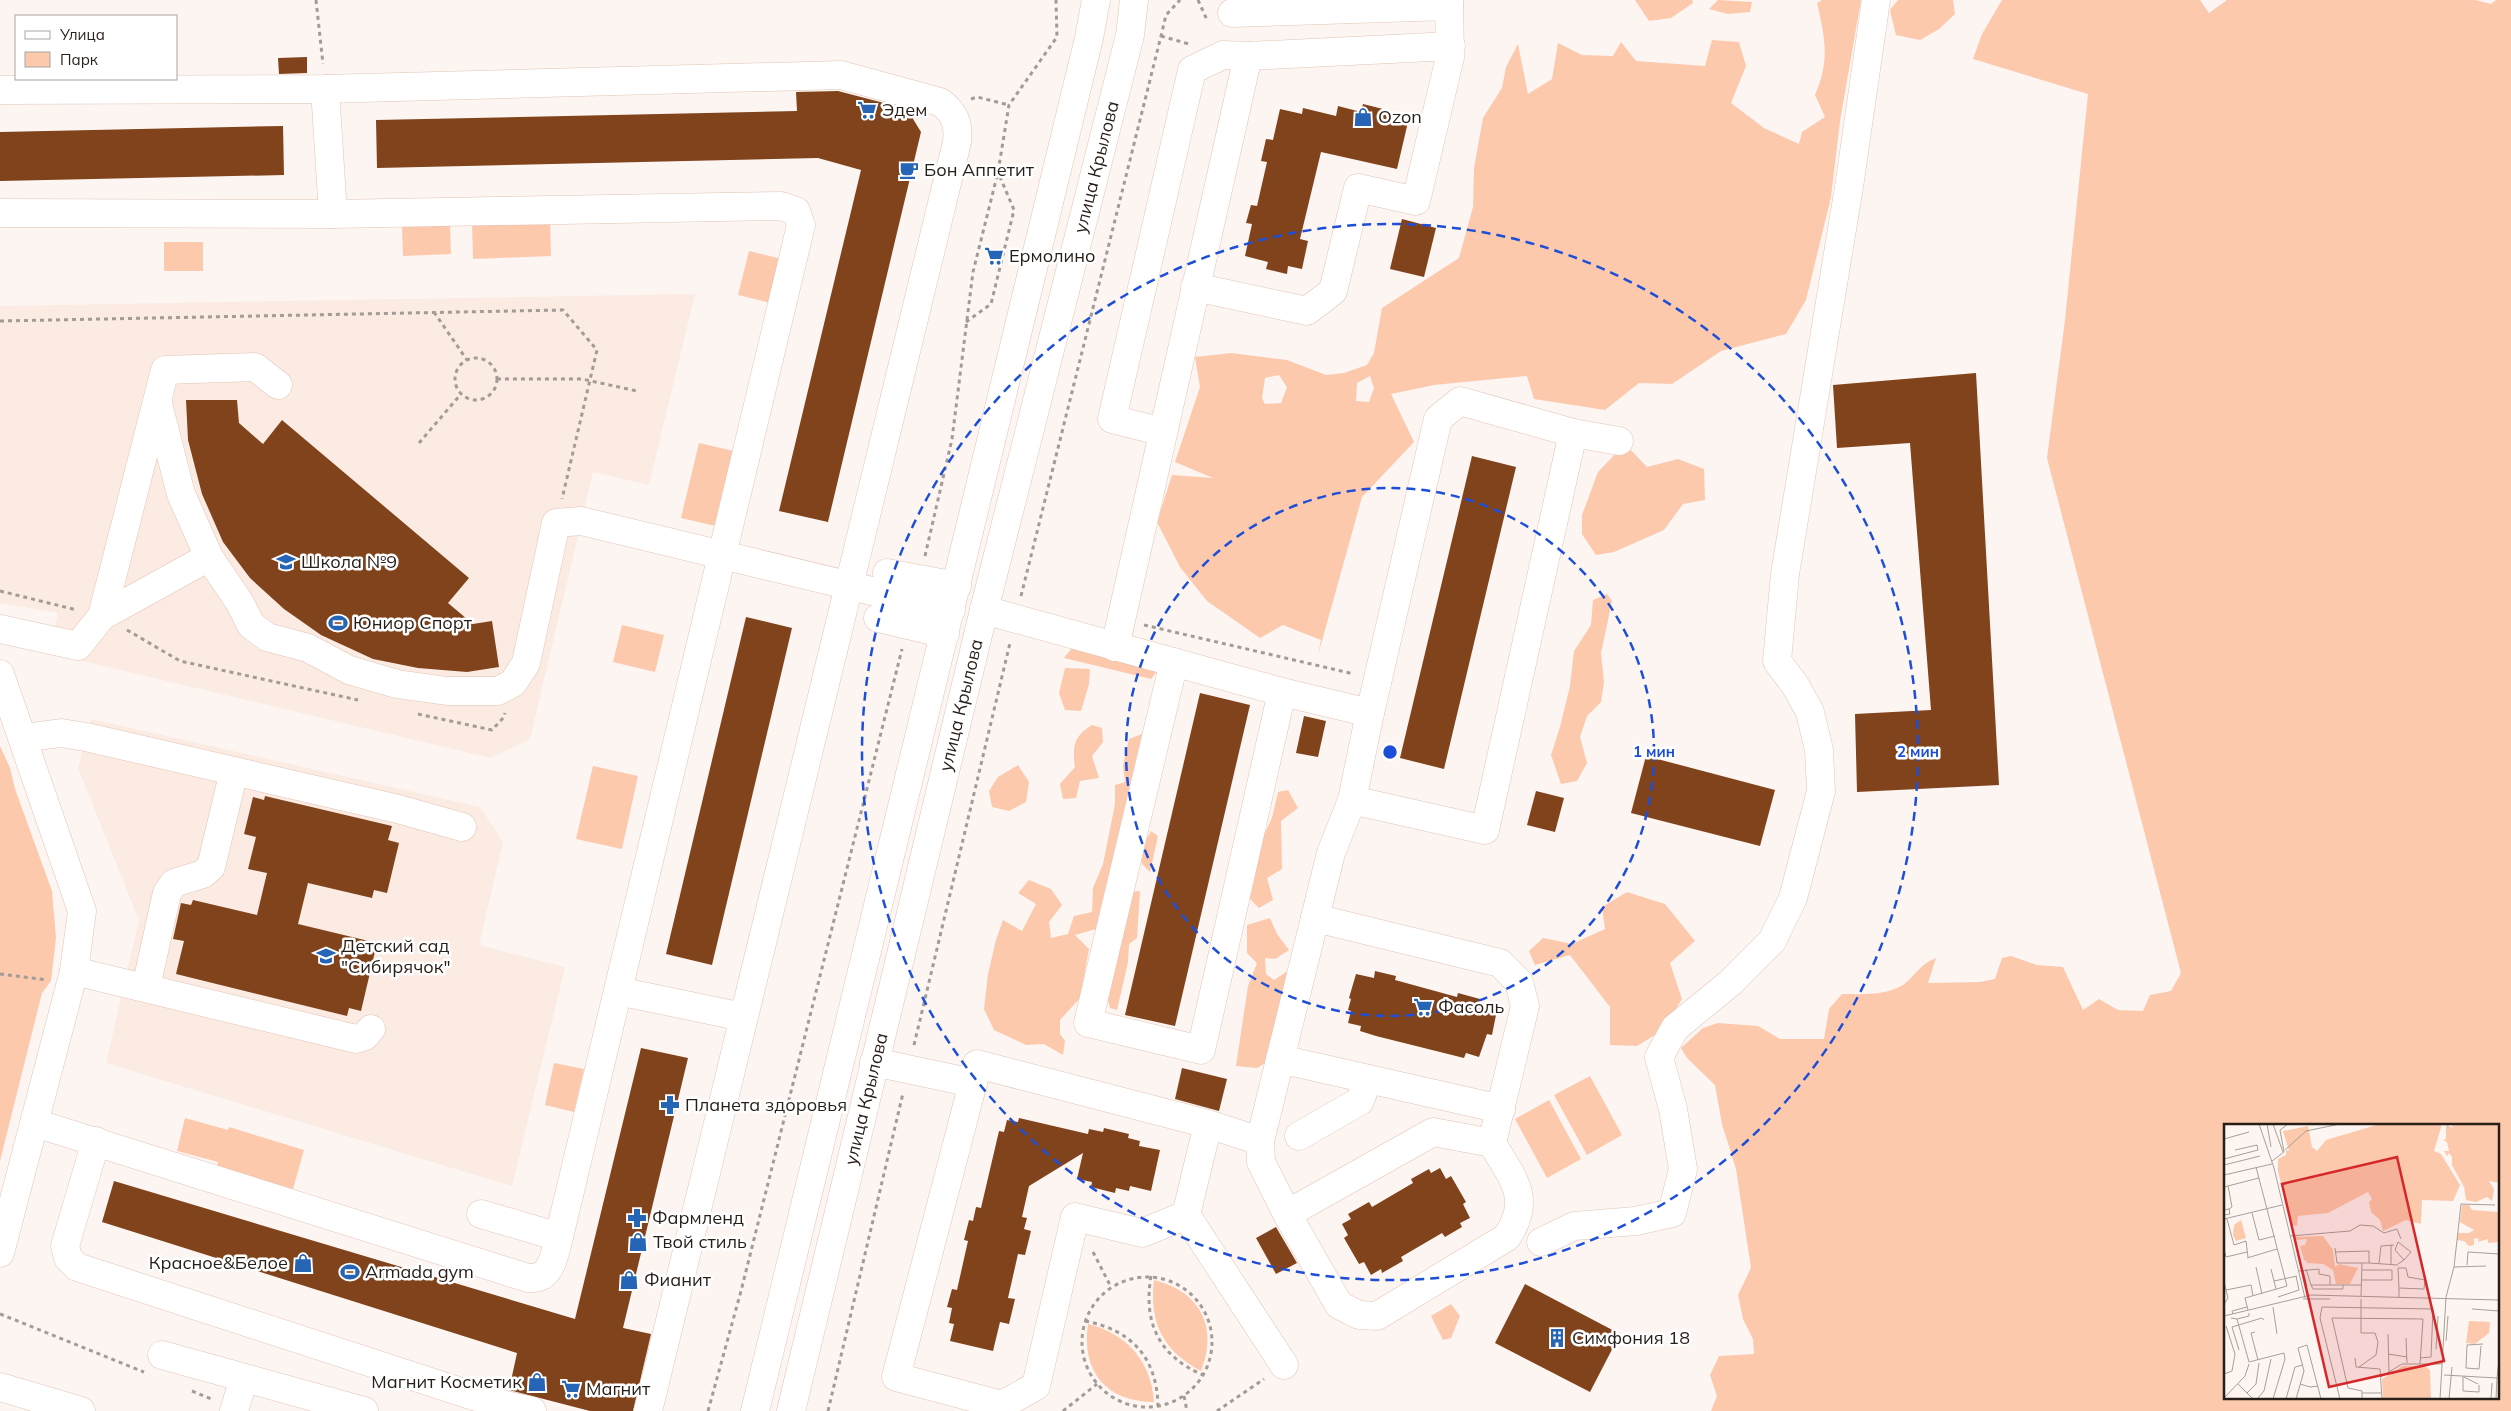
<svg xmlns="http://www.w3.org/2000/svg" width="2511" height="1411" font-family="Mulish,sans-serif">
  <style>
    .built { fill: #fbebe3 }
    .green { fill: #fcc9ad; fill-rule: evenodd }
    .building { fill: #81431b }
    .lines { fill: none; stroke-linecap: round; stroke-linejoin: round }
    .minor-casing { stroke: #e2c4b4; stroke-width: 29 }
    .major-casing { stroke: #e2c4b4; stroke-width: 29 }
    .path { stroke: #a39b96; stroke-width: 3; stroke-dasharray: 4 4; stroke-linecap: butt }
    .minor { stroke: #fff; stroke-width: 28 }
    .major { stroke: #fff; stroke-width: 28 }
    .ring { fill: none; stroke: #1d4ed8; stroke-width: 2.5; stroke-dasharray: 9 6 }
    .labels { text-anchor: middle; stroke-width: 5; stroke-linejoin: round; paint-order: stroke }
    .poi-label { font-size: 18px; fill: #281e17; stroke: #fff; text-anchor: start }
    .street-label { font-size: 18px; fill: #281e17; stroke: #fff }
    .inset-road { fill: none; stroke: #a79f9a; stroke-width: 1 }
    .view { fill: #d62828; fill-opacity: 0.15; stroke: #d62828; stroke-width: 2.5 }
    .inset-edge { fill: none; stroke: #281e17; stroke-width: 2.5 }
    .centre { fill: #1d4ed8; stroke: #fff; stroke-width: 2.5 }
    .ring-label { font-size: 15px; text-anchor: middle; font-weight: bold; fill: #1d4ed8; stroke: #fff; stroke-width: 5; stroke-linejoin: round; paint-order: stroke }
  </style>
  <rect width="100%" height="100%" fill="#fcf5f2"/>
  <!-- built -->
  <g class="built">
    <polygon points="695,294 649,485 593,472 530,739 491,758 49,653 58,613 0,603 0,306"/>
    <polygon points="91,719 480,807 503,842 479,945 565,967 512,1186 106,1063 139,920 78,768"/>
  </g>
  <!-- green -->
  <g class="green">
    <polygon points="1635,0 1692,0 1693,3 1671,18 1649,21"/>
    <polygon points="1718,0 1752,2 1750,12 1728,14 1709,9"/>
    <path d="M1822 0H1861L1840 121 1831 197 1806 300 1786 334 1721 351 1672 384 1639 383 1605 410 1534 399 1527 376 1434 385 1391 394 1414 442 1362 497 1318 655 1321 640 1283 625 1260 638 1207 601 1180 567 1157 522 1172 475 1213 478 1175 462 1200 387 1195 357 1231 353 1287 360 1326 375 1344 373 1367 365 1374 353 1382 308 1459 258 1473 207 1474 168 1483 118 1502 88 1506 67 1518 44 1528 94 1552 79 1558 43 1582 55 1613 56 1621 42 1636 61 1705 66 1712 40 1739 42 1746 66 1731 103 1764 128 1799 144 1802 132 1825 117 1815 95C1830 61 1825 37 1817 3ZM1279 375 1287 387 1281 403 1265 404 1262 398 1265 378ZM1370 376 1374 388 1369 402 1356 401 1357 383Z"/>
    <polygon points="1898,0 1953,0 1955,14 1939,29 1920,40 1896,35 1890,10"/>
    <path d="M2002 0H2200L2209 13 2227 0H2475L2491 4 2496 0H2511V1411H1711L1717 1396 1710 1375 1719 1356 1754 1354 1753 1339 1743 1319 1738 1295 1751 1268 1736 1169 1722 1124 1715 1085 1687 1058 1681 1048 1703 1028 1718 1023 1758 1026 1780 1039H1824L1829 1009 1842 994C1863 994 1884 996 1903 985 1916 976 1917 966 1936 958L1928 983 1980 982 1995 979 2002 958 2011 956 2037 965 2063 967 2083 1010 2099 999 2118 1010 2143 1011 2150 995 2171 991 2181 973 2047 458 2065 320 2088 94 1973 59 1982 34ZM2225 1125H2497V1397H2225Z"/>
    <polygon points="550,218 551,256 473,259 472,221"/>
    <polygon points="450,225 451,254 403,256 402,227"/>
    <rect x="164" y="242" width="39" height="29"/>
    <polygon points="749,251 782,259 771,303 738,295"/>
    <polygon points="699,443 738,452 720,527 681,518"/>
    <polygon points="1625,444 1647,467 1678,459 1704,469 1705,500 1683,504 1664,530 1614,552 1596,555 1582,534 1582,515 1598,472"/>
    <polygon points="1607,594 1612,601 1601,653 1604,682 1601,702 1587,716 1580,737 1587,763 1577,781 1561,784 1551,755 1560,727 1570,686 1574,651 1591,625 1593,600"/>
    <polygon points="622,625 664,635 655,672 613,662"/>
    <polygon points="1072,648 1157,671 1151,679 1064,658"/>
    <polygon points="1065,668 1090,669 1089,684 1081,711 1065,710 1059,693"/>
    <path d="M1092 725 1102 728 1103 742 1092 756 1099 778 1080 781 1076 798 1063 799 1060 784 1075 767C1072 746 1074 736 1092 725Z"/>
    <polygon points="1142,734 1096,929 1075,935 1089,949 1080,998 1060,1020 1060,1034 1065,1041 1063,1055 1044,1044 1026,1045 994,1030 984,1009 988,974 996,940 1003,920 1022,931 1036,904 1018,893 1029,880 1051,889 1062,905 1049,922 1051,938 1068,934 1074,916 1092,912 1093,888 1103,864 1115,804 1115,785 1125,782 1123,766 1129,739"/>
    <polygon points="0,746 10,768 15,789 52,891 56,938 51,981 42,993 0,1161"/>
    <polygon points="1018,765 1029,782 1026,802 1009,811 992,807 989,791 998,777"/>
    <polygon points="593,766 638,776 622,849 576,839"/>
    <polygon points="1288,790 1298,808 1281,821 1282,869 1267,878 1273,900 1259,908 1247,896 1260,843 1272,818 1278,792"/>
    <polygon points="1151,831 1158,836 1150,872 1142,864 1140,850"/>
    <polygon points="1140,891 1137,938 1129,944 1128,962 1117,1010 1110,1008 1105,989 1129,892"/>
    <polygon points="1627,892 1665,904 1695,941 1670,963 1682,999 1663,1030 1637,1046 1610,1045 1610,1007 1570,955 1535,965 1529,951 1543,938 1572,944 1605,929 1602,907"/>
    <polygon points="1270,918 1277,934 1289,950 1275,959 1265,958 1266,974 1274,980 1289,970 1267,1062 1257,1068 1236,1066 1248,986 1257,963 1247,953 1247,925"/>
    <polygon points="554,1063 584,1069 574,1112 545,1105"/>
    <polygon points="1590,1076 1622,1135 1587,1155 1554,1095"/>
    <polygon points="1549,1100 1581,1159 1547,1178 1515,1119"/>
    <polygon points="185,1118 228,1130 229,1127 304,1150 293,1189 217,1167 218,1162 177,1151"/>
    <path d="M1154 1280C1201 1292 1218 1327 1201 1371 1163 1351 1149 1323 1154 1280Z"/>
    <polygon points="1451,1304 1460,1316 1451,1338 1443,1340 1431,1316"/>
    <path d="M1088 1324C1128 1334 1151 1362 1154 1402 1106 1402 1081 1371 1088 1324Z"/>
  </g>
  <!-- building -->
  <g class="building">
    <polygon points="307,57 307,73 279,74 278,58"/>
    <polygon points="838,91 907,109 921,132 828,522 779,511 861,170 818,158 377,168 376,120 797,111 796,92"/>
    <polygon points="1363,104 1387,110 1386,117 1408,122 1397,169 1321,152 1300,239 1308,241 1302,269 1288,266 1287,274 1266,269 1268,262 1245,256 1252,224 1246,223 1251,205 1257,206 1267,162 1261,161 1266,139 1273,140 1280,109 1302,114 1303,108 1336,116 1338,106 1361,112"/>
    <polygon points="283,126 284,175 0,181 0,132"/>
    <polygon points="1402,219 1436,228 1424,277 1390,269"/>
    <polygon points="1976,373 1999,785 1857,792 1855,714 1931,710 1910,443 1837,448 1833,385"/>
    <polygon points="186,400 237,400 239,423 263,444 282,420 469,578 448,603 473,624 492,621 499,667 467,672 418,668 373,659 321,635 284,609 250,578 223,542 202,494 188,440"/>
    <polygon points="1472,456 1516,467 1444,769 1400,758"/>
    <polygon points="746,617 792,628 712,965 666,954"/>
    <polygon points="1200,693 1250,705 1175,1026 1125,1015"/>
    <polygon points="1304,716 1326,721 1318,757 1296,753"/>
    <polygon points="1646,756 1775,790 1760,846 1631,813"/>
    <polygon points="1536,791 1564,798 1555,832 1527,825"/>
    <polygon points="265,796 392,826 388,840 399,843 387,893 374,890 372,898 308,883 298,924 377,943 361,1011 349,1008 347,1016 176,974 184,941 173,939 181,903 191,905 193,900 257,915 267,873 248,869 256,837 244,834 253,797 264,800"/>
    <polygon points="1375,971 1396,976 1395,980 1457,997 1458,993 1480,999 1478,1005 1497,1010 1492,1035 1487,1034 1479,1057 1466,1053 1464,1058 1376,1036 1360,1031 1361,1026 1348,1023 1351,1011 1348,1010 1351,999 1349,998 1356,974 1374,978"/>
    <polygon points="641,1048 688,1058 623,1328 651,1334 633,1411 590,1411 509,1390 517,1353 102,1222 114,1181 575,1319"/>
    <polygon points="1182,1068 1227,1079 1219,1111 1175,1099"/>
    <polygon points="1019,1118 1088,1134 1089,1129 1103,1132 1104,1128 1129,1134 1128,1138 1140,1141 1139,1146 1160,1150 1151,1191 1130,1186 1129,1191 1116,1188 1115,1193 1091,1187 1092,1182 1077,1179 1083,1153 1029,1186 1022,1217 1027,1218 1024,1229 1031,1231 1025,1255 1018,1254 1008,1298 1015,1299 1009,1324 1000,1322 993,1351 950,1341 954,1324 949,1323 952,1308 947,1307 952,1289 957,1290 968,1241 964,1240 969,1220 973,1221 976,1207 981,1208 999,1131 1004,1132 1007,1120 1018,1122"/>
    <polygon points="1440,1168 1446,1179 1451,1176 1466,1202 1463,1204 1470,1218 1460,1223 1462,1227 1445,1237 1442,1233 1401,1257 1403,1261 1382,1273 1381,1269 1371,1275 1364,1262 1359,1264 1344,1238 1348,1235 1342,1224 1351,1219 1348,1214 1369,1202 1372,1207 1413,1183 1411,1179 1429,1169 1431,1173"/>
    <polygon points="1276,1227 1297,1263 1276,1274 1256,1238"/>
    <polygon points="1525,1284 1620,1334 1590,1392 1495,1343"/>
  </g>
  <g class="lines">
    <!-- minor casing -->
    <g class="minor-casing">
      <g id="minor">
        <polyline points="1232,13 1449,6"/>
        <polyline points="325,89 333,214"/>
        <path d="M0 90 325 89 841 75 940 102C955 113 959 124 957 142L648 1411"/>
        <path d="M0 213 333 214 781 206 796 211 801 225 559 1237C554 1256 552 1280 528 1278L35 1123"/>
        <polyline points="1195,287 1307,311 1333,291 1358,188 1416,201 1450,57 1449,0"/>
        <polyline points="158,404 181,494 209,557 240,603 251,625 267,637 308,648 349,670 397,684 447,691 498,691 513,683 526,663 556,523 581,521 951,610"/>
        <polyline points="1163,432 1112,419 1192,70 1223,55 1248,56"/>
        <polyline points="887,573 957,586"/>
        <polyline points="984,610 1282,692 1370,713 1438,419 1460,401 1573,433 1619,441"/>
        <polyline points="102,616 209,557"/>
        <polyline points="878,618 945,634"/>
        <polyline points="0,629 78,646 102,616 165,370 255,367 278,385"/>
        <polyline points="1115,647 1248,56 1451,46"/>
        <polyline points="1174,662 1088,1023 1201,1050 1282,692"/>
        <polyline points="0,674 82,911 74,971 0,1253"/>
        <polyline points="1370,713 1352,800 1485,830 1573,433"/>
        <polyline points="24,738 61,733 86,737 398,809 462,827"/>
        <polyline points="1315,918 1500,963 1519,982 1525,1006 1492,1143"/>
        <polyline points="74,971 356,1039 365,1036 371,1029"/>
        <polyline points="146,987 167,893 174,883 203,874 211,867 234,771"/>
        <polyline points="618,991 743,1017"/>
        <polyline points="1280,1059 1501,1109"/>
        <polyline points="874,1062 973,1083 896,1377 1002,1405 1036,1386 1075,1217 1142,1233 1186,1215 1208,1124 977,1064 973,1083"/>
        <polyline points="1208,1124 1260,1141 1331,853 1352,800"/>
        <polyline points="1299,1136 1360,1101 1368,1079"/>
        <polyline points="96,1141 65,1246 68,1258 77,1267 492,1402 532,1411"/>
        <path d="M1260 1141 1261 1162 1287 1214 1339 1305 1359 1315 1377 1316 1507 1237C1533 1198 1512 1178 1492 1143L1433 1132 1287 1214"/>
        <polyline points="481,1214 559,1237"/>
        <polyline points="1186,1215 1284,1365"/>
        <polyline points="1541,1242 1574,1226 1636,1221 1672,1213 1683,1169 1673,1109 1659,1057 1675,1028 1730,983 1772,941 1793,898 1821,791 1819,750 1810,712 1795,685 1777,661 1785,574 1849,187 1876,0"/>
        <polyline points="162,1355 364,1411"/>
        <polyline points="234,1411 244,1378"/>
      </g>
    </g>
    <!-- major casing -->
    <g class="major-casing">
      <g id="major">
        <polyline points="0,1387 81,1411"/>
        <polyline points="755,1411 1089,38 1096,0"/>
        <path id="s1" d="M791 1411 984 610 1130 35 1134 0"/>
      </g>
    </g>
    <!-- path -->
    <g class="path">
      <polyline points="316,0 323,64"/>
      <polyline points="1198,0 1207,20"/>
      <polyline points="1161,36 1189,44"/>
      <polyline points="971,99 977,97 1009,105"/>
      <polyline points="434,312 467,360"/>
      <polyline points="0,321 563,310 597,350 562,499"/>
      <polyline points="966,322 991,304 1014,210 998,172"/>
      <circle cx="476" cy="379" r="21"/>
      <polyline points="497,379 582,379 637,391"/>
      <polyline points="419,443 461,394"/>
      <polyline points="925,556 952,439 973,272 998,172 1009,105 1057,37 1056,0"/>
      <polyline points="0,591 77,610"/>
      <polyline points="1021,596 1161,36 1166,15 1180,0"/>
      <polyline points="1144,625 1354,674"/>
      <polyline points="127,630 180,661 358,700"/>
      <polyline points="418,714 492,730 504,717 505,713"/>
      <polyline points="0,974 47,980"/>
      <polyline points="914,1045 1010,643"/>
      <polyline points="1093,1252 1111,1287"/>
      <path d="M1151 1276C1143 1323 1159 1356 1203 1375"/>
      <circle cx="1147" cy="1342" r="65"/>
      <polyline points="0,1314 144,1372"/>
      <path d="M1085 1321C1132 1330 1157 1358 1158 1406"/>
      <polyline points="192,1391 214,1400"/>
      <polyline points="1184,1396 1187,1411"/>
      <polyline points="708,1411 741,1291 902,649"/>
      <polyline points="828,1411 903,1093"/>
      <polyline points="1063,1411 1097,1384"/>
      <polyline points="1217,1411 1264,1379"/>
    </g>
    <!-- minor -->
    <use href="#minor" class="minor"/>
    <!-- major -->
    <use href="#major" class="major"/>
  </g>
  <!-- distance rings -->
  <g class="ring">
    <circle cx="1390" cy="752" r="264"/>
    <circle cx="1390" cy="752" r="528"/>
  </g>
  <!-- icons -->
  <defs>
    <g id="supermarket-bare" transform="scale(1.5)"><path d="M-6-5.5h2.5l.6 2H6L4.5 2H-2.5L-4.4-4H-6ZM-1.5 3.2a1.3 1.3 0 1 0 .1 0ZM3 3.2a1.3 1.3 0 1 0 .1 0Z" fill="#2664b6" stroke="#fff" stroke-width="2.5" paint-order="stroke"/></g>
    <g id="shop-bare" transform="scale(1.5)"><path d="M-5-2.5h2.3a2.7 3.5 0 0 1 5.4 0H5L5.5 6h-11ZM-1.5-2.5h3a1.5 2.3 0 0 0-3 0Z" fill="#2664b6" stroke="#fff" stroke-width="2.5" paint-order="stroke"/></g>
    <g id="cafe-bare" transform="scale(1.5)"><path d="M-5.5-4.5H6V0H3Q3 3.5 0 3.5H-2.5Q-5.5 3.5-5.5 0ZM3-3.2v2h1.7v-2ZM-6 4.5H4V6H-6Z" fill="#2664b6" stroke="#fff" stroke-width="2.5" paint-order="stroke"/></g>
    <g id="school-bare" transform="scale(1.5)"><path d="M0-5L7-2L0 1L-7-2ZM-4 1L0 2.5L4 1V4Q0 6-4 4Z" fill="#2664b6" stroke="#fff" stroke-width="2.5" paint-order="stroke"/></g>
    <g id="stadium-bare" transform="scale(1.5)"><path d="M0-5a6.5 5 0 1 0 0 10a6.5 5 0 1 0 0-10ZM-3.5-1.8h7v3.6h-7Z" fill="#2664b6" stroke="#fff" stroke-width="2.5" paint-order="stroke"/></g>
    <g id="pharmacy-bare" transform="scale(1.5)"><path d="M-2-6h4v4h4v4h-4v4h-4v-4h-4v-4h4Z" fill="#2664b6" stroke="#fff" stroke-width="2.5" paint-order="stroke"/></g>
    <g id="building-bare" transform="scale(1.5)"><path d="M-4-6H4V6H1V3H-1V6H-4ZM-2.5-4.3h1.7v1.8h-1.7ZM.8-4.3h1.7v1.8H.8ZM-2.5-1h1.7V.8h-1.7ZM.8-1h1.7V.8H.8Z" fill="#2664b6" stroke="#fff" stroke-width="2.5" paint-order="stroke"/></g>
  </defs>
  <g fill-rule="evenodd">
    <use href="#supermarket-bare" x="867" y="110"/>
    <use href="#shop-bare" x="1363" y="117"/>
    <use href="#cafe-bare" x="909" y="170"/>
    <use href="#supermarket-bare" x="994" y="256"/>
    <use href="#school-bare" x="286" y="562"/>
    <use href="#stadium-bare" x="338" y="623"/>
    <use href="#school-bare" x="326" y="956"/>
    <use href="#supermarket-bare" x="1423" y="1007"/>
    <use href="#pharmacy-bare" x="670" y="1105"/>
    <use href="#pharmacy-bare" x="637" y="1218"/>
    <use href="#shop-bare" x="638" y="1242"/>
    <use href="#shop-bare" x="303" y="1263"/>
    <use href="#stadium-bare" x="350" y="1272"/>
    <use href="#shop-bare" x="629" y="1280"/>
    <use href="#building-bare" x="1557" y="1338"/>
    <use href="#shop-bare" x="537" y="1382"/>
    <use href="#supermarket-bare" x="571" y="1389"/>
  </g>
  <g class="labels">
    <!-- poi labels -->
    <g class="poi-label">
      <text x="882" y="116">Эдем</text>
      <text x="1378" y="123">Ozon</text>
      <text x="924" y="176">Бон Аппетит</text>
      <text x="1009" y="262">Ермолино</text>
      <text x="301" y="568">Школа №9</text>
      <text x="353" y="629">Юниор Спорт</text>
      <text x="341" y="952">Детский сад<tspan x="341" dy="21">"Сибирячок"</tspan></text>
      <text x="1438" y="1013">Фасоль</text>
      <text x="685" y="1111">Планета здоровья</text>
      <text x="652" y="1224">Фармленд</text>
      <text x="653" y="1248">Твой стиль</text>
      <text x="288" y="1269" text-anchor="end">Красное&amp;Белое</text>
      <text x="365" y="1278">Armada gym</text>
      <text x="644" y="1286">Фианит</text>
      <text x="1572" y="1344">Симфония 18</text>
      <text x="522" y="1388" text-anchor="end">Магнит Косметик</text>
      <text x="586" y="1395">Магнит</text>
    </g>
    <!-- street labels -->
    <g class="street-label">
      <text dy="6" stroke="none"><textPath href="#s1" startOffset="1281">улица Крылова</textPath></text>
      <text dy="6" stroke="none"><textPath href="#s1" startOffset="726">улица Крылова</textPath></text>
      <text dy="6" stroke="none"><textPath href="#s1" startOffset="321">улица Крылова</textPath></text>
    </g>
  </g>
  <!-- overview -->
  <g transform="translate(2224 1124)">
    <rect width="275" height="275" fill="#fcf5f2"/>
    <path d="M156 0H218L210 27 217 30 236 61 229 77 198 76 197 100 182 96 159 107 156 96 147 88 145 78 148 75 144 68 104 89 74 92 73 102 67 101 54 47V35L62 31V26L65 27 59 7 84 2 88 23 93 27 102 16ZM222 0 229 4 228 0H275V59L265 57 270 65 268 77 263 73 252 78 242 76 240 63 228 41V33L225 29 223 32 220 27H225L223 18 219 16 222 15ZM238 81H245L248 86 275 88V118L264 119V115L254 118 255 115 250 114V121L245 122 240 117 233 116 234 109H245L250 106 236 98ZM17 96 22 114 12 117 9 111 10 101ZM99 112 109 126 111 143 115 140 134 144 126 160H112L109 146 99 140 81 139 84 138 80 136 76 122 81 121 83 115 72 116 69 113ZM245 197 266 198 265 209 251 220 242 219ZM179 242H201L206 246 207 275H159L158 255Z" fill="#fcc9ad"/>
    <path class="inset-road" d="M35 0 50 44 81 174M43 0 47 23M49 0 59 28M0 15 25 8M61 26 82 7 116 0M0 35 34 26 33 21 11 26M48 37 60 28 56 6 64 0M0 41 36 32M0 51 48 40M4 62 8 83 5 85M0 63 35 54M0 86 5 85 6 90 0 91M28 89 35 116 51 112M0 95 58 81M3 95 10 121 22 117 24 133M66 112 126 107 136 101 149 102 160 109 173 105 177 115M167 121V140M111 124 113 139H138L137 172M0 125 2 133 23 128M111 128 145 127V139H138M23 134 53 125M145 139 174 141M155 139 157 122 170 121M174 140 180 136 187 128 174 118 171 126 180 136M243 141 244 128 275 130M32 143 38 170M230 143 237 80 271 81M275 143V160M47 145 52 165M82 145 87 161H137M79 146 83 163M75 147 95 145V150L106 152V161M137 156H168V146H138M50 157 73 152M0 158 4 174 0 180M87 161 89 165H119V161M175 164 174 144H182L184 153 201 156 200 165 175 164V173M2 166 27 161 29 172M54 173 75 166 72 152M222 173 230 143 262 142M79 175H106M49 183 53 210M248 185 275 187M24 186 21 174 63 162 32 43M9 190 8 187 23 183M0 192 87 171 275 176M7 194 13 195 25 192V189M13 195 25 238 60 229 61 235 49 275M31 208 27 209 34 236M164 210 165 248M182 214 183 239M222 217 224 192M257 222 255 245 242 244 243 221 259 220M212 225 214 192M15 226 8 203 38 194 40 196M164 230 183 233M131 234 132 243 156 245 158 275M135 243 152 231 154 218 151 209H137V175M0 250 8 247 11 230 2 202M220 251 273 254 272 275M239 252V267L255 268V261M157 253 178 240H218M240 253 254 260M273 254 275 236M14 260 29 275M76 260 86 263 94 262M23 269 32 260 35 239M138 269H157M0 274 21 252 25 240M33 275 40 267 47 235M62 275 71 243 79 241M72 275 80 247 74 224 83 221 97 275M116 275 96 194 98 183 209 185 207 233 196 234M138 275V267L124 264 108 194 199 195 196 240M216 275 222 173M225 275 228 243M267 275 268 259"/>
    <path class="view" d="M173 33 220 237 105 263 58 60Z"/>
    <rect width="275" height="275" class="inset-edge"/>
  </g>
  <circle cx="1390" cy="752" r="8" class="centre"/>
  <g class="ring-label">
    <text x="1654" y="757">1 мин</text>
    <text x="1918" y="757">2 мин</text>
  </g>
  <!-- legend -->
  <rect x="15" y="15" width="162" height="65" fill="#ffffff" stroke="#a9a5a2"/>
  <rect x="25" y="31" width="25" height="8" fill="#ffffff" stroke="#a9a5a2"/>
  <text x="60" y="40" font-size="15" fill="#281e17">Улица</text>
  <rect x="25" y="52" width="25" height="15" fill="#fcc9ad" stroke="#a9a5a2"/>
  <text x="60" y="65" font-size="15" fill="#281e17">Парк</text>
</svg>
